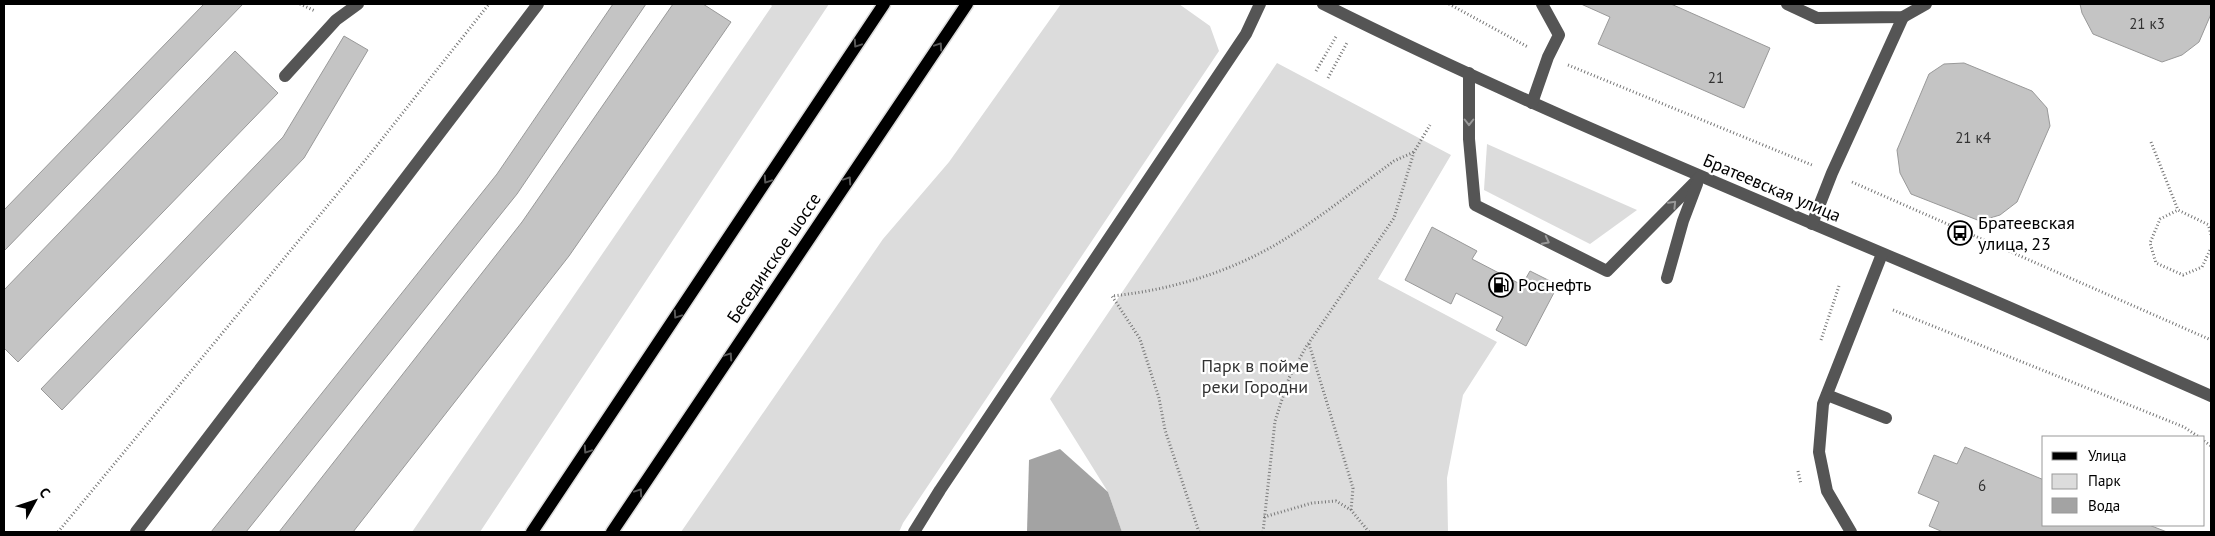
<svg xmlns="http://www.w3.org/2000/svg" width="2215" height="536" font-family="'PT Sans',sans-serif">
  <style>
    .green { fill: #dcdcdc }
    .water { fill: #a3a3a3 }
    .building { fill: #c4c4c4; stroke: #999 }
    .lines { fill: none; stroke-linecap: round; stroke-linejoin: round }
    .major-casing { stroke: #dbdbdb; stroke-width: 15 }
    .path { stroke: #777; stroke-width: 3; stroke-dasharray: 1 2.5; stroke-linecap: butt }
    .minor { stroke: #555; stroke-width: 12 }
    .major { stroke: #000; stroke-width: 12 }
    .oneway { stroke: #595959 }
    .oneway2 { stroke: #999 }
    .labels { text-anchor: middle; stroke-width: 4.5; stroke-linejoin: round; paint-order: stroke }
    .number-label { font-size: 15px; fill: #313131 }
    .street-label { font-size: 18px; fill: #000; stroke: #fff }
    .poi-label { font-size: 18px; fill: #000; stroke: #fff; text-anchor: start }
    .park-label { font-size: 18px; fill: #333; stroke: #fff }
  </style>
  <rect width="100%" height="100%" fill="#fff"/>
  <!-- green -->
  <g class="green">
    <polygon points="770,4 829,4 480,532 412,532 772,6"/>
    <polygon points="1061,4 1179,4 1210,26 1219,51 903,523 899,532 681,532 883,239 949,162"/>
    <polygon points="1277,63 1451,155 1378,279 1497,342 1463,395 1447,478 1448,532 1122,532 1108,492 1050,399"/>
    <polygon points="1487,144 1637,210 1590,244 1484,190"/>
  </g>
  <!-- water -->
  <polygon class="water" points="1060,449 1108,492 1122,532 1027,532 1029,460"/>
  <!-- building -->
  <g class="building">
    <polygon points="204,4 243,4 4,251 4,210"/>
    <polygon points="613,4 646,4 517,194 246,532 211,532 497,174"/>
    <polygon points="673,4 703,4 731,22 569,256 353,532 279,532 522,222"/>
    <polygon points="1581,4 1671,4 1770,48 1744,108 1598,44 1610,17"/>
    <polygon points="2080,4 2211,4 2211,14 2199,42 2182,55 2162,62 2093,34 2082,13"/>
    <polygon points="344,36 368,50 304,158 62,410 41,389 283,137"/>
    <polygon points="235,51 278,93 18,362 4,348 4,290"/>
    <polygon points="1964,63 2032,91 2047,108 2050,126 2017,202 2000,215 1980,221 1911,194 1900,173 1897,150 1929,74 1944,64"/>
    <polygon points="1432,227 1477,251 1472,259 1522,285 1530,271 1558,285 1526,346 1496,330 1503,317 1456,293 1451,304 1405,280"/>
    <polygon points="1965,447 2044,480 2044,525 2149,525 2167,532 1943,532 1929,526 1939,502 1918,493 1934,455 1957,464"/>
  </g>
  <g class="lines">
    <!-- major casing -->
    <g class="major-casing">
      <g id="major">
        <polyline points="532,532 884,4"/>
        <polyline points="612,532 967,4"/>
      </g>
    </g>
    <!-- path -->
    <g class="path">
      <polyline points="300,4 315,11"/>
      <polyline points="1449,4 1528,47"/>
      <polyline points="1568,65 1812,165"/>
      <polyline points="1316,71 1337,35"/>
      <polyline points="1328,78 1348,41"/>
      <polyline points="2151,142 2178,210"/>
      <polyline points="1852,182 2211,340"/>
      <polyline points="2211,226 2178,210 2160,219 2150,243 2156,263 2183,275 2202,267 2211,248"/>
      <polyline points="2209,227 2211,235"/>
      <polyline points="1893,310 2184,427 2199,437"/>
      <polyline points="1821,340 1839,286"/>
      <polyline points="1309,344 1353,488 1351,510"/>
      <polyline points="2204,441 2211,446"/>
      <polyline points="1798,471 1801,484"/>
      <polyline points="1264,517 1312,503 1336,501 1351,510 1369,532"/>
      <polyline points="58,532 367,158 489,4"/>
      <path d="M1199 532 1165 430 1159 398 1140 339 1112 296C1172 290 1234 271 1285 239 1323 216 1358 187 1394 161L1414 152"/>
      <polyline points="1263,532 1275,421 1289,378 1306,347 1394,218 1414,152 1430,125"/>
    </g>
    <!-- minor -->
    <g class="minor">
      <path d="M1323 4C1525 105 1735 190 1943 279 2033 317 2122 357 2211 396"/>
      <polyline points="1787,4 1817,18 1903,17 1926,4"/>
      <polyline points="1469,73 1469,139 1475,205 1607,271 1700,177"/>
      <polyline points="285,76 336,20 358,4"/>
      <polyline points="1532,103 1548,57 1559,35 1542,4"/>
      <polyline points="1812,224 1832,173 1903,17"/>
      <polyline points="1667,278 1683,221 1697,184"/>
      <polyline points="1827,395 1886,418"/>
      <polyline points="136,532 538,4"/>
      <polyline points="914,532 940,490 1246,34 1260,4"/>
      <polyline points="1851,532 1827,491 1819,452 1823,404 1882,254"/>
    </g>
    <!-- major -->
    <use href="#major" class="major"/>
  </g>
  <!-- one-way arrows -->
  <defs><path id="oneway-chevron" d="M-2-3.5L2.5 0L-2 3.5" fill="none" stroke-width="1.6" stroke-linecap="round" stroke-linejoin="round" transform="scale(1.25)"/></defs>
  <g class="oneway">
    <use href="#oneway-chevron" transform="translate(857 44) rotate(124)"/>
    <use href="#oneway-chevron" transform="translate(939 46) rotate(-56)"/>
    <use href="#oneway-chevron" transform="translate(767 180) rotate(124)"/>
    <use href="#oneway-chevron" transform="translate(848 180) rotate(-56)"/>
    <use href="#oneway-chevron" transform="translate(677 315) rotate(124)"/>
    <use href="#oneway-chevron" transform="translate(729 356) rotate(-56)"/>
    <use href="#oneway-chevron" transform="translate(587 450) rotate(124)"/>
    <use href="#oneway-chevron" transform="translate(639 492) rotate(-56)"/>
  </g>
  <g class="oneway2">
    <use href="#oneway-chevron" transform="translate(1469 122) rotate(90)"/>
    <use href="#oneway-chevron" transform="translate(1673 204) rotate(-46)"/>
    <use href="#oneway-chevron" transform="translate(1546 241) rotate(27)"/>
  </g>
  <!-- icons -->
  <defs>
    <g id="bus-ring" transform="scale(1.25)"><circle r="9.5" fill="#fff" stroke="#000" stroke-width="1.5"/><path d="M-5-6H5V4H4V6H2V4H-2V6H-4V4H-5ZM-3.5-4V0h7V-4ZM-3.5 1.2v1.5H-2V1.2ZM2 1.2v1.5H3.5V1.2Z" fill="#000"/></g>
    <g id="fuel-ring" transform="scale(1.25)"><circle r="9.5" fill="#fff" stroke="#000" stroke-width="1.5"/><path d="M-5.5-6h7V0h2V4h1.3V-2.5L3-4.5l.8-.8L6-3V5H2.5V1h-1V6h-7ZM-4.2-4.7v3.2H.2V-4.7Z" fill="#000"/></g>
  </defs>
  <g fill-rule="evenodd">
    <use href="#bus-ring" x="1960" y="233"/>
    <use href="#fuel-ring" x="1501" y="285"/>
  </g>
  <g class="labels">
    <!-- number labels -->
    <g class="number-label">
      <text x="2147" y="29">21 к3</text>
      <text x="1716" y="83">21</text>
      <text x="1973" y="143">21 к4</text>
      <text x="1982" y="491">6</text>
    </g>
    <!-- street labels -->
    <g class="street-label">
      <text transform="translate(1772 188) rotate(23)" y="6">Братеевская улица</text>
      <text transform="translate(774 258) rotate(-56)" y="6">Бесединское шоссе</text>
    </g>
    <!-- poi labels -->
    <g class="poi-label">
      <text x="1978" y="229">Братеевская<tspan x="1978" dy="21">улица, 23</tspan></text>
      <text x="1518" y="291">Роснефть</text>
    </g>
    <!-- park labels -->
    <g class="park-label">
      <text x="1255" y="372">Парк в пойме<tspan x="1255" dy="21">реки Городни</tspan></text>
    </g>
  </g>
  <!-- border -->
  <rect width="2215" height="536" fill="none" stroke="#000000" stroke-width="10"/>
  <!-- legend -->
  <rect x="2042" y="436" width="162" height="90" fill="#ffffff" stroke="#999999"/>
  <rect x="2052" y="452" width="25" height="8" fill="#000000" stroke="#999999"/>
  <text x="2088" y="461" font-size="15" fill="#000000">Улица</text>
  <rect x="2052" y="474" width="25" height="15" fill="#dcdcdc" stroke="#999999"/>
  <text x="2088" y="486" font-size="15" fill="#000000">Парк</text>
  <rect x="2052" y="498" width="25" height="15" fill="#a3a3a3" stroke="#999999"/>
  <text x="2088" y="511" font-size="15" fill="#000000">Вода</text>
  <!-- north arrow -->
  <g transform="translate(35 501) rotate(50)" stroke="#ffffff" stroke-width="4" paint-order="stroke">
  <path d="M0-4L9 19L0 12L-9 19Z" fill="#000000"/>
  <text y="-8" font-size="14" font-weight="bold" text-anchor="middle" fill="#000000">С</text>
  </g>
</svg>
